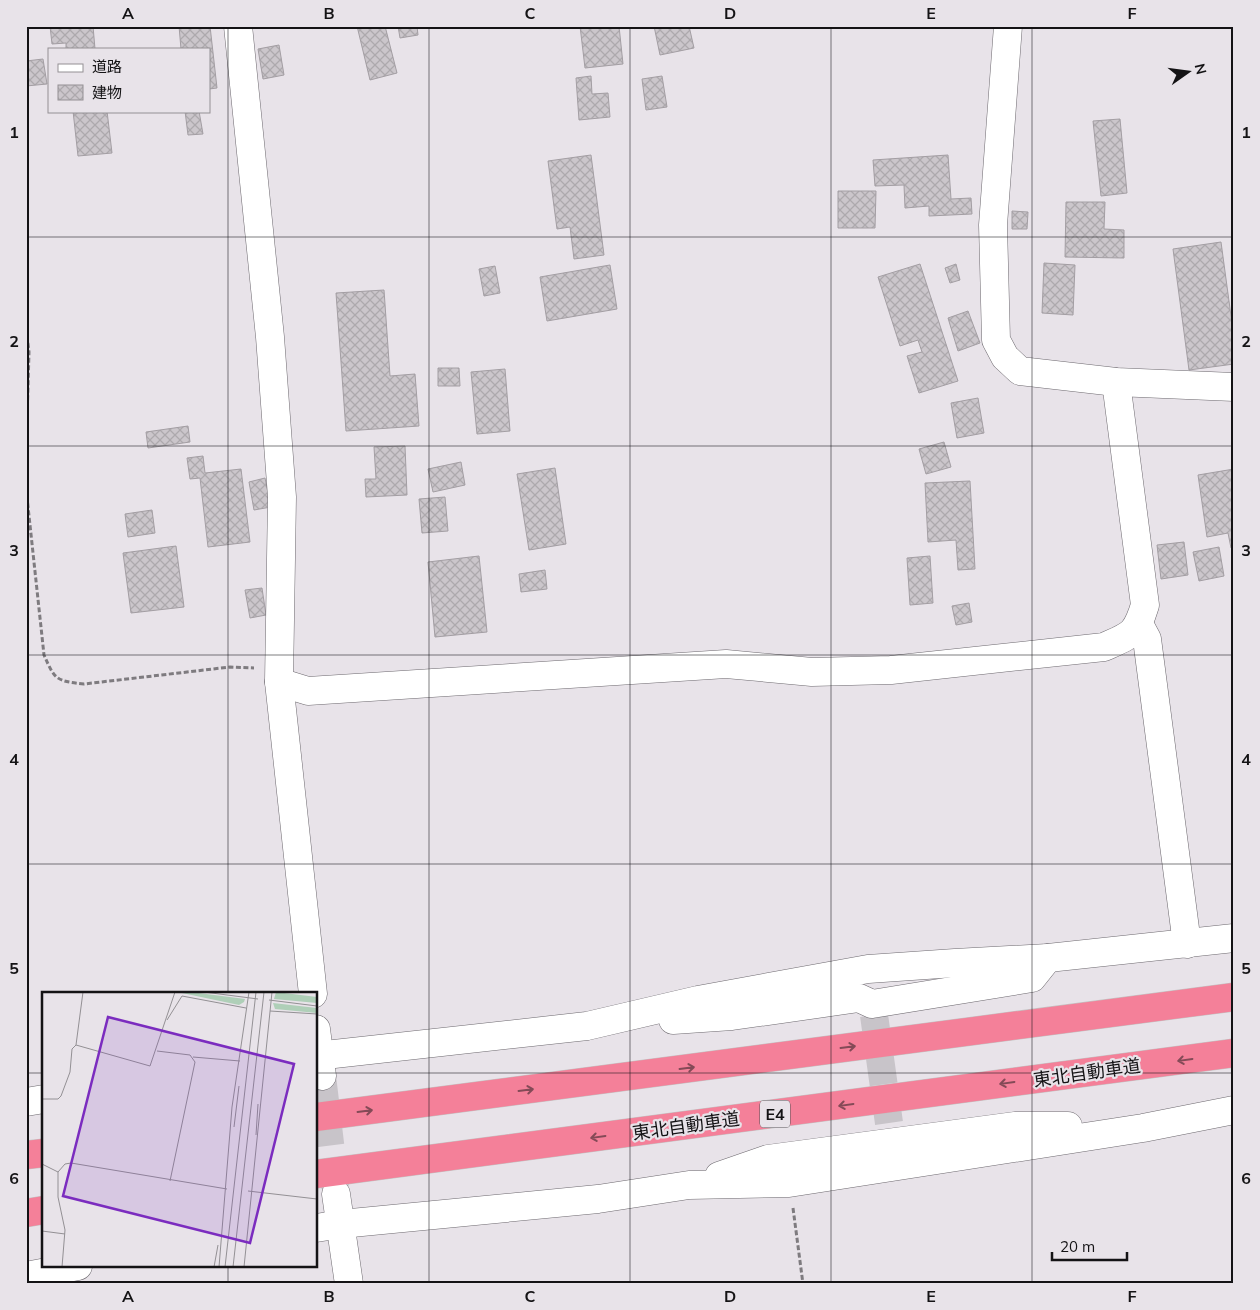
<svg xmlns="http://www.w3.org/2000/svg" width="1260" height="1310" font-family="Mulish,'Noto Sans JP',sans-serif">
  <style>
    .building { fill: url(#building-cross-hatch); stroke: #a39ea3 }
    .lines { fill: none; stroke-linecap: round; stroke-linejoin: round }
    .street-tunnel { stroke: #c8c4c9; stroke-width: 28; stroke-dasharray: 28 14; stroke-linecap: butt }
    .street-casing { stroke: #6d696f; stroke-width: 29 }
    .highway-casing { stroke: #c2c2c2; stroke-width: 29 }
    .path { stroke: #7e7b7f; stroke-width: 3; stroke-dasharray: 5 2.5; stroke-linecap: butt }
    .street { stroke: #fff; stroke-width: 28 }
    .highway { stroke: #f48099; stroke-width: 28 }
    .oneway { stroke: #844a57 }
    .grid { fill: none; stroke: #141315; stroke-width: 1; stroke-opacity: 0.55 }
    .labels { text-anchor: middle; stroke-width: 4.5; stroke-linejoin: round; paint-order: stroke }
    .shield { fill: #e8e3e9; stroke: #545155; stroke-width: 1 }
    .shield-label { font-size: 16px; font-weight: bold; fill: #141315 }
    .street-label { font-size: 18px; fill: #141315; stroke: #e8e3e9 }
    .inset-road { fill: none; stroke: #939094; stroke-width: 1 }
    .view { fill: #7b2cbf; fill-opacity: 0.15; stroke: #7b2cbf; stroke-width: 2.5 }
    .inset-edge { fill: none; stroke: #141315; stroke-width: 2.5 }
    .neatline { fill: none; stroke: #141315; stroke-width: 2 }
    .grid-label { font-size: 16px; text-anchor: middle; font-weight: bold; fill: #141315 }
  </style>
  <defs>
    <pattern id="building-cross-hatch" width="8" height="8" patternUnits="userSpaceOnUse" patternTransform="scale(1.25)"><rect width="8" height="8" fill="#cbc6cb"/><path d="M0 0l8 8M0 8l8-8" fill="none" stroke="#ada9ad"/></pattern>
  </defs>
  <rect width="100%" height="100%" fill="#e8e3e9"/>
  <!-- building -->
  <g class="building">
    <polygon points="50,26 93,26 95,49 66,49 66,43 52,44"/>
    <polygon points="179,26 210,26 217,88 209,89 209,49 181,49"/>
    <polygon points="357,26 385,26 397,73 370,80"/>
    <polygon points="398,26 417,26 418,35 400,38"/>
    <polygon points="580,26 619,26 623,64 585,68"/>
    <polygon points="654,26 689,26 694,48 660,55"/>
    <polygon points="279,45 284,75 263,79 258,49"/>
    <polygon points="43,59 47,84 26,86 26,61"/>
    <polygon points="591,76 592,94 608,93 610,117 579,120 576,78"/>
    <polygon points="662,76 667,107 646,110 642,79"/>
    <polygon points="73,111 107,111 112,153 78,156"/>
    <polygon points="185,111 199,111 203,134 188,135"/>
    <polygon points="1120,119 1127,193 1101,196 1093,121"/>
    <polygon points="591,155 604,255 574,259 570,227 557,229 548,161"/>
    <polygon points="948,155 951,199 971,198 972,214 929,216 929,206 905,208 904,185 875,186 873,160"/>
    <polygon points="838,191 876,191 875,228 838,228"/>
    <polygon points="1066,202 1105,202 1104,229 1124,230 1124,258 1065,257"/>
    <polygon points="1012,211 1028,212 1027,229 1012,229"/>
    <polygon points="1221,242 1234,338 1234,364 1189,370 1173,249"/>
    <polygon points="1044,263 1075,265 1073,315 1042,313"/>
    <polygon points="920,264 958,381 919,393 907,356 922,352 918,340 900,346 878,277"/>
    <polygon points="956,264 960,280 950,283 945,268"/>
    <polygon points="610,265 617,309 547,321 540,277"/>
    <polygon points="495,266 500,293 484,296 479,269"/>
    <polygon points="384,290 390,376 415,374 419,426 346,431 336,293"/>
    <polygon points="968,311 980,343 958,351 948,318"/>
    <polygon points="438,368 459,368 460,386 438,386"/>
    <polygon points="505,369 510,431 477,434 471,372"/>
    <polygon points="978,398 984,433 957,438 951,403"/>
    <polygon points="188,426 190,442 148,448 146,432"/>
    <polygon points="944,442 951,467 926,474 919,449"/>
    <polygon points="405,446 407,495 366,497 365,479 376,479 374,447"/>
    <polygon points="203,456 205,473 241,469 250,542 208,547 200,478 190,479 187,458"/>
    <polygon points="461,462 465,485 433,492 428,469"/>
    <polygon points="555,468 566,544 529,550 517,474"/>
    <polygon points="1234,469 1234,548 1231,548 1228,533 1207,537 1198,475"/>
    <polygon points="265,478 271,507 254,510 249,482"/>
    <polygon points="970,481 975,569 958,570 956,540 928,542 925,483"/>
    <polygon points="445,497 448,531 422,533 419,499"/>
    <polygon points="152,510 155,533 128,537 125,514"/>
    <polygon points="1184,542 1188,575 1161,579 1157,545"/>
    <polygon points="176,546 184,607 131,613 123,553"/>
    <polygon points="1219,547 1224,576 1199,581 1193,552"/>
    <polygon points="479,556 487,632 435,637 428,562"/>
    <polygon points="930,556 933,603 910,605 907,558"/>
    <polygon points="545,570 547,589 521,592 519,574"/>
    <polygon points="262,588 266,615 250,618 245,590"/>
    <polygon points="969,603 972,622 956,625 952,606"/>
  </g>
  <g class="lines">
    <!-- street-tunnel -->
    <g class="street-tunnel">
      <polyline points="874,1015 889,1123"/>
      <polyline points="322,1076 336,1194"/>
    </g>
    <!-- street casing -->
    <g class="street-casing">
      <g id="street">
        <polyline points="238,26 270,337 282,497 279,682 313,994"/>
        <polyline points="1008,26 993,225 996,340 1005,357 1020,371 1116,382 1234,387"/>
        <polyline points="1139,624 1147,639 1187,944"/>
        <path d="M279 682 308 691 726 664 812 672 891 670 1104 647C1131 635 1136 635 1145 605L1116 382"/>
        <polyline points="673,1020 732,1016 859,998 872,1004 1032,978 1048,958"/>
        <polyline points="316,1029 322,1076"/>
        <polyline points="316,1056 587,1026 698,1000 868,969 955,963 1048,958 1234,938"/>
        <polyline points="26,1102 44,1099"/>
        <polyline points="719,1176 768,1159 1015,1126 1068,1126"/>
        <polyline points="336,1194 349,1284"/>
        <polyline points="316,1228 341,1224 598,1199 689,1185 789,1183 1143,1128 1234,1110"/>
        <polyline points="26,1276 78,1266"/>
      </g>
    </g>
    <!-- highway casing -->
    <g class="highway-casing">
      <g id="highway">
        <polyline points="316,1117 1234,997"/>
        <polyline points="26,1155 44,1153"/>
        <polyline points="316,1174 1234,1053"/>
        <polyline points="26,1213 44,1210"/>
      </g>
    </g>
    <!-- path -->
    <g class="path">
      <polyline points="26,328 29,352 26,455"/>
      <path d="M26 488 44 655C55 680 56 681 84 684L230 667 254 668"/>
      <polyline points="793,1208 803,1284"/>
    </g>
    <!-- street -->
    <use href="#street" class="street"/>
    <!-- highway -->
    <use href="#highway" class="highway"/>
  </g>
  <!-- one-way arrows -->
  <defs><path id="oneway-shaft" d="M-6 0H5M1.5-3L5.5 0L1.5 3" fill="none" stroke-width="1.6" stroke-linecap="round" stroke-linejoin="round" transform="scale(1.25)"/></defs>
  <g class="oneway">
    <use href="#oneway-shaft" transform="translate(848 1047) rotate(-7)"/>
    <use href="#oneway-shaft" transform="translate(1185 1060) rotate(172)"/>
    <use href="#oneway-shaft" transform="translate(687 1068) rotate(-7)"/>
    <use href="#oneway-shaft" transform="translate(1007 1083) rotate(172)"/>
    <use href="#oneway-shaft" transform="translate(526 1090) rotate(-7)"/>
    <use href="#oneway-shaft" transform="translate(846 1105) rotate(172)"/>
    <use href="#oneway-shaft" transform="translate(365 1111) rotate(-7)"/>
    <use href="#oneway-shaft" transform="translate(598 1137) rotate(172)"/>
  </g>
  <!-- grid -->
  <path class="grid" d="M228 26V994M429 26V1284M630 26V1284M831 26V1284M1032 26V1284M26 237H1234M26 446H1234M26 655H1234M26 864H1234M26 1073H44M316 1073H1234M228 1266V1284"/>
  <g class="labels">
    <!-- shield labels -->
    <rect class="shield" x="760" y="1100.5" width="30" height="27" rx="4"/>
    <g class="shield-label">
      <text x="775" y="1120">E4</text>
    </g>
    <!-- street labels -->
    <g class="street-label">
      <text transform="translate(1087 1073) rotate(-8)" y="6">東北自動車道</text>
      <text transform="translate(686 1126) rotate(-8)" y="6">東北自動車道</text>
    </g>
  </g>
  <!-- overview -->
  <g transform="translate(42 992)">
    <rect width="275" height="275" fill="#e8e3e9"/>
    <path d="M149 0 203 7 202 10 197 13 140 1ZM234 0 275 5V11L232 7ZM231 11 275 16V21L233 17Z" fill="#afcfb8"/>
    <path class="inset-road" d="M162 0 216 7M227 8 275 14M228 19 275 22M125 28 140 4 204 16M34 53 108 74 133 0M115 59 148 63 153 70 128 189M151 65 198 69M0 107H16L19 104 28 80 30 57 34 53 41 0M192 135 197 94M214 143 216 112M0 172 16 180V205L23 238 20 275M16 180 23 172 29 171 185 197M206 199 275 207M0 239 23 242M172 275 176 253M177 275 190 115 207 0M183 275 214 0M191 275 222 0M202 275 230 0"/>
    <path class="view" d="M66 25 252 72 208 251 21 204Z"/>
    <rect width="275" height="275" class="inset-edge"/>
  </g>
  <!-- border -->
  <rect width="1260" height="1310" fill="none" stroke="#e8e3e9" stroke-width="55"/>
  <!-- legend -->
  <rect x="48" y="48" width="162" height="65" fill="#e8e3e9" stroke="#939094"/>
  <rect x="58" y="64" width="25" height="8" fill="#ffffff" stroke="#939094"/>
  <text x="92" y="72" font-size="15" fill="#141315">道路</text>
  <rect x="58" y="85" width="25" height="15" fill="url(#building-cross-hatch)" stroke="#939094"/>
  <text x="92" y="98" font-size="15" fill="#141315">建物</text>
  <!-- north arrow -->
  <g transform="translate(1188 72) rotate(76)" stroke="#e8e3e9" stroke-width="4" paint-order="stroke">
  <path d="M0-4L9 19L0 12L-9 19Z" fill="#141315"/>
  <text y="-8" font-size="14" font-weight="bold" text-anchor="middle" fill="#141315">N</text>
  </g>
  <!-- scale -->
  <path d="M1052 1252v8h75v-8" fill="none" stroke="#141315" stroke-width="2.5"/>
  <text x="1060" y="1252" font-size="15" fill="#141315" stroke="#e8e3e9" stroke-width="4" paint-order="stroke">20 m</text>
  <rect x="28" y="28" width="1204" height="1254" class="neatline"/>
  <g class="grid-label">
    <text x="128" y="19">A</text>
    <text x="329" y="19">B</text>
    <text x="530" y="19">C</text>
    <text x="730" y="19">D</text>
    <text x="931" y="19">E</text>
    <text x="1132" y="19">F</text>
    <text x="14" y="138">1</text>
    <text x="1246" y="138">1</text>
    <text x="14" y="347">2</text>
    <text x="1246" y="347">2</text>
    <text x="14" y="556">3</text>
    <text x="1246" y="556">3</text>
    <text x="14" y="765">4</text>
    <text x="1246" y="765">4</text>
    <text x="14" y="974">5</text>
    <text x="1246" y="974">5</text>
    <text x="14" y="1184">6</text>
    <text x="1246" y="1184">6</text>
    <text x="128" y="1302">A</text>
    <text x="329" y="1302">B</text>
    <text x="530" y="1302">C</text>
    <text x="730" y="1302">D</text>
    <text x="931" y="1302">E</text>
    <text x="1132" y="1302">F</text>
  </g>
</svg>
